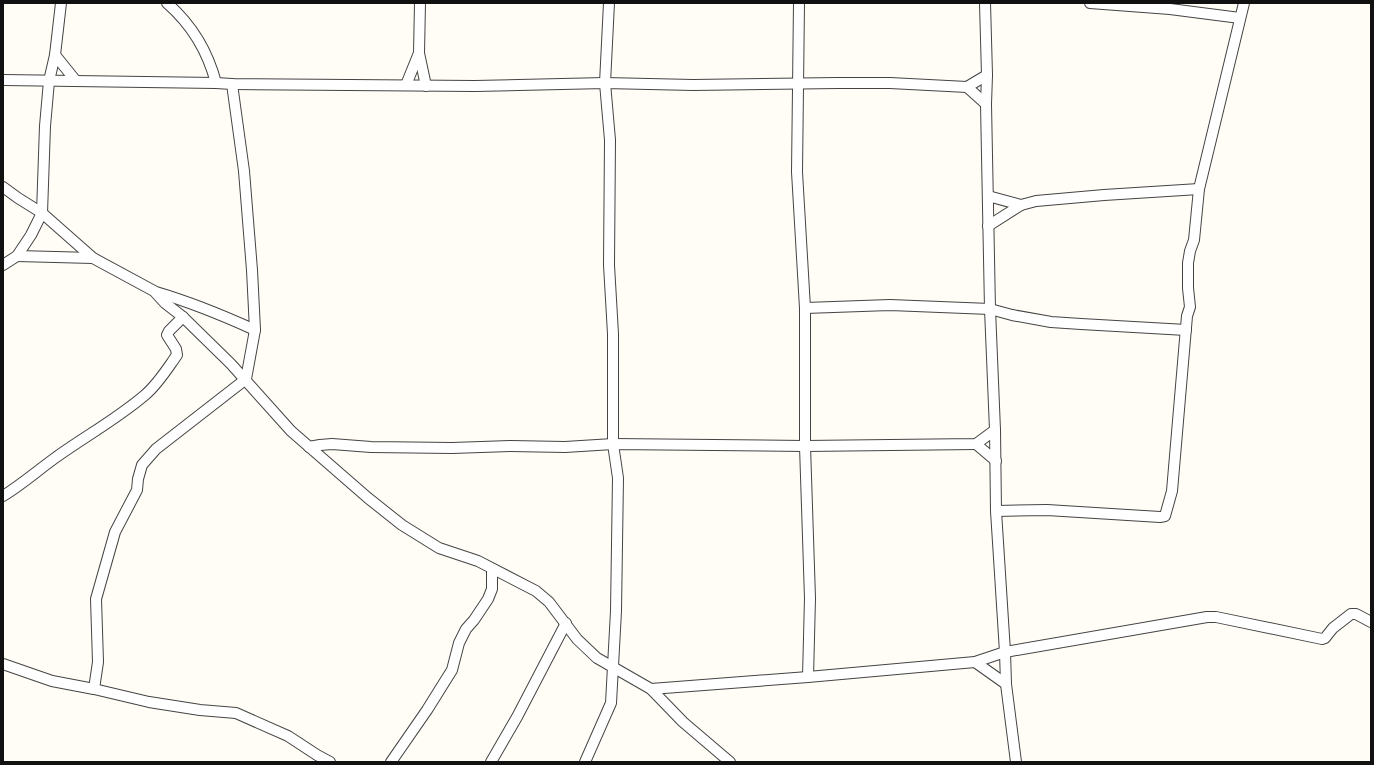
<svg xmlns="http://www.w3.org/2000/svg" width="1374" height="765" font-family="'Libre Baskerville',serif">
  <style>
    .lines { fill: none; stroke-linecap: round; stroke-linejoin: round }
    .street-casing { stroke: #444; stroke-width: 12 }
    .street { stroke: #fff; stroke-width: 10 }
  </style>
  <rect width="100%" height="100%" fill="#fffdf5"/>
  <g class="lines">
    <!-- street casing -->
    <g class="street-casing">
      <g id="street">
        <path d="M167 3C191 24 208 52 216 83"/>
        <polyline points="420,3 419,53 426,86"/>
        <polyline points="799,3 797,172 805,308 805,446 810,598 808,677"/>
        <polyline points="985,3 987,75 986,104 990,309 995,430 996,511 1005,652 1006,684 1016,762"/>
        <polyline points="1090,3 1170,9 1240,18"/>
        <polyline points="55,55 76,81"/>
        <polyline points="3,80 216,83 232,84 475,86 605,83 693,85 838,83 890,83 967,87 987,75"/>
        <polyline points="406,85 419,53"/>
        <polyline points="967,87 986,104"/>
        <polyline points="3,187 18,198 42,213 93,258 154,291 165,303 183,317 231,364 291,431 368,498 402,525 439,548 478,561 536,591 549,602 577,639 597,658 651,689 683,722 730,762"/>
        <polyline points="988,196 1021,205"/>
        <polyline points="988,226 1021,205 1036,201 1104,195 1199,189"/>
        <polyline points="17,256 93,258"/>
        <polyline points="3,265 17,256 31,235 42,213 45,126 49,81 55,55 61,3"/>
        <path d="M156 292C190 302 222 315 255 330"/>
        <polyline points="805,308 890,305 990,309 1012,315 1051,322 1081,324 1186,330"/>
        <polyline points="976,444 996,461"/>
        <polyline points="309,447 320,445 332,444 371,447 452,448 510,446 565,447 613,444 805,446 976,444 995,430"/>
        <path d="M3 496C21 485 37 471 55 458 84 437 117 419 145 395 158 384 167 369 177 355L176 349 167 335 169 331 183 317"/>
        <polyline points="996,511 1047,510 1160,517 1165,516 1172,491 1187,316 1190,307 1188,288 1188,263 1190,251 1194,240 1199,189 1244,3"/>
        <polyline points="975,662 1006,684"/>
        <polyline points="3,664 52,681 94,689 149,702 200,710 236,713 288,736 317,755 330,762"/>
        <polyline points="94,689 98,662 96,599 115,532 137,490 138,479 142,465 156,449 246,379 255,330 252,270 244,171 232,84"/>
        <polyline points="651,689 808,677 975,662 1005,652 1207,617 1216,617 1322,639 1325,638 1333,628 1351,614 1356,614 1371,622"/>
        <polyline points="391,762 427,710 452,670 459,643 466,629 474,620 488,599 492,589 492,569"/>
        <polyline points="491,762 517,717 566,623"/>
        <polyline points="585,762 611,703 616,611 618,478 613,444 613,334 609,265 610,140 605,83 609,3"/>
      </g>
    </g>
    <!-- street -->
    <use href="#street" class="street"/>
  </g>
  <!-- border -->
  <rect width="1374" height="765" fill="none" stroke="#111111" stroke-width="8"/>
</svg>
